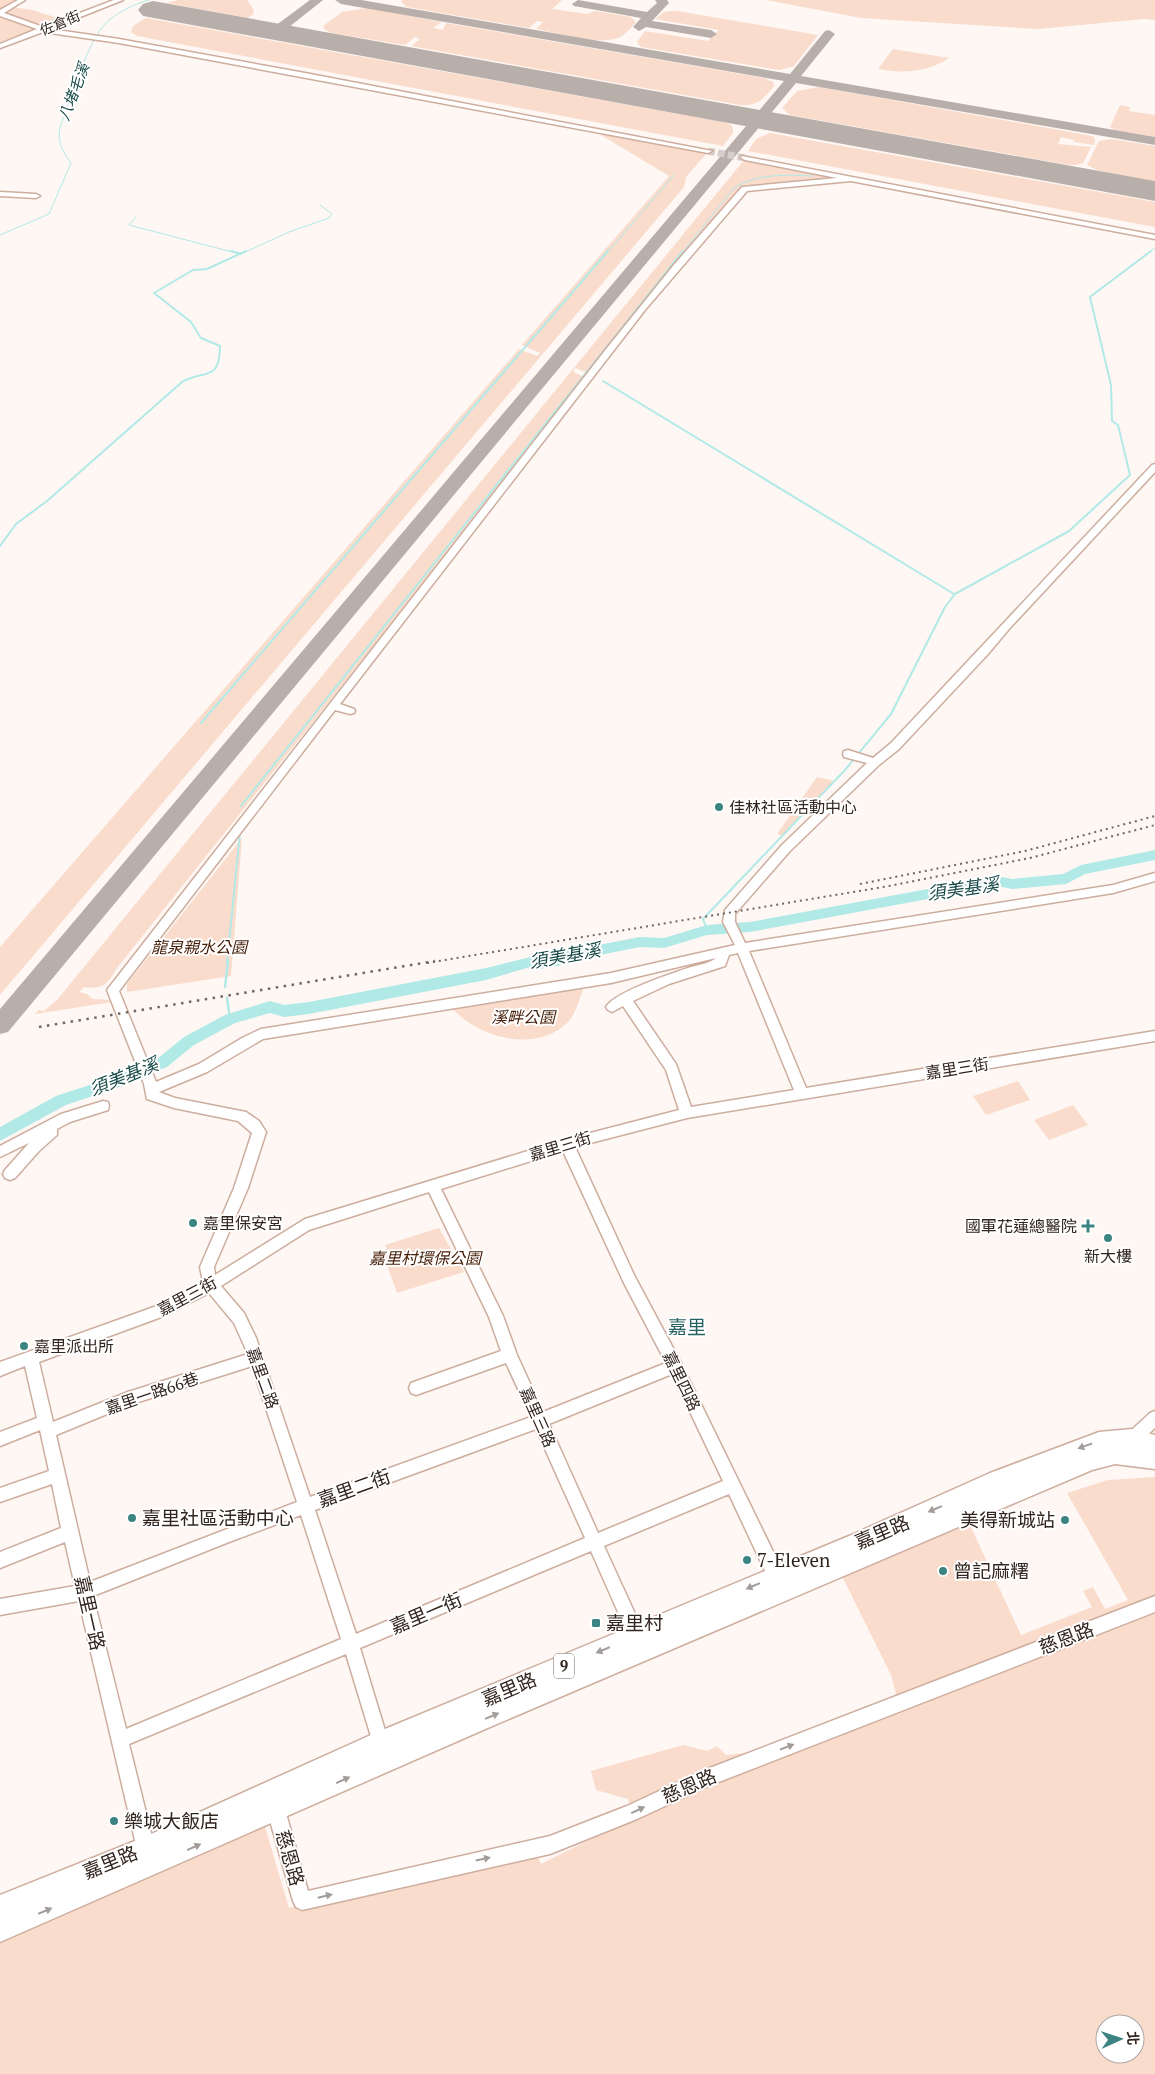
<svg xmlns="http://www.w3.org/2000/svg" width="1155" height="2074" font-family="'PT Serif','Noto Sans TC',serif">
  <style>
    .green { fill: #fadccd; fill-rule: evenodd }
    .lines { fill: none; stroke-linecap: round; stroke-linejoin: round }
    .stream-far2 { stroke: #b1e9e7; stroke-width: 1 }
    .stream-far1 { stroke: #b1e9e7; stroke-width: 2 }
    .stream { stroke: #b1e9e7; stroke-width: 2.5 }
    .river { fill: #b1e9e7; fill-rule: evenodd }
    .taxiway { fill: #b8afaa; fill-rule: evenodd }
    .runway { fill: #b8afaa; fill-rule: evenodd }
    .minor-tunnel { stroke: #d5cdc9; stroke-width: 7; stroke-dasharray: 7 3; stroke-linecap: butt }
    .minor-casing { stroke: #cdad9e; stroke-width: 3 }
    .major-casing { stroke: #cdad9e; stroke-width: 3 }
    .minor { fill: #fff; fill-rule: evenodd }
    .major { fill: #fff; fill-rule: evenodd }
    .rail-far1 { stroke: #726762; stroke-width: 2; stroke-dasharray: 2 4; stroke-linecap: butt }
    .rail { stroke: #726762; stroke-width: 2.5; stroke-dasharray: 2.5 5.5; stroke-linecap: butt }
    .oneway { fill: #a29d9a }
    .poi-dot { fill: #3c8482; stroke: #fff; stroke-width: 2 }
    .labels { text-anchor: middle; stroke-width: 4; stroke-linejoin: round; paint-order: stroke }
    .far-street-label { font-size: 14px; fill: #31251f; stroke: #fff }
    .far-water-label { font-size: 15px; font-style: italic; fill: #194b49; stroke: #fff }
    .shield { fill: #fff; stroke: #6f6662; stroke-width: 1 }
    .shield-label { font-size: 15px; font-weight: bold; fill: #31251f }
    .poi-label { font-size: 16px; fill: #31251f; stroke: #fff; text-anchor: start }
    .park-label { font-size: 16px; font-style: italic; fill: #441c06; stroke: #fff }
    .street-label { font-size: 16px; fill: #31251f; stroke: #fff }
    .water-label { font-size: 18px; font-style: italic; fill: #194b49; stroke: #fff }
    .quarter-label { font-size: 19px; fill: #286260; stroke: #fff }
    .near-street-label { font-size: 19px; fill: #31251f; stroke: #fff }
    .near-poi-label { font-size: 19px; fill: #31251f; stroke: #fff; text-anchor: start }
  </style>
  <rect width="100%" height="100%" fill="#fef7f3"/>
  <!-- green -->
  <g class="green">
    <polygon points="0,0 22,0 12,7 32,10 64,20 0,44"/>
    <polygon points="177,0 247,0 254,10 253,14 248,18 167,3"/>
    <path d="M402 0H562L552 9 587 14 595 11 631 17 636 22C632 26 627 33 622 36 603 47 557 33 536 29L543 22 537 21 529 28 407 7 402 3Z"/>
    <polygon points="766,0 1155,0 1155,20 1144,19 1038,29 861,18"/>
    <path d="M367 8 442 22 433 28 443 30 446 23 764 78 773 82 774 86C763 100 757 106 740 105L411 46 420 39 415 37 405 45 332 33 325 30 323 26 342 12Z"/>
    <polygon points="670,11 677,11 818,35 794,66 779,70 641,47 637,42 645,31 708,41 719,30 655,19 664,12"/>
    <polygon points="146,18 723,122 731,125 733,129 733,133 723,146 137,36 131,32 133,26"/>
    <path d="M893 49 949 58C929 72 901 74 878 69Z"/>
    <polygon points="819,87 1087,135 1094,137 1095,141 1094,145 1074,142 1074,140 1061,137 1058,144 1091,147 1083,163 1077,165 1069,165 790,115 782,108 797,91"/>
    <polygon points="1120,105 1130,107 1129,111 1155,115 1155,137 1115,130 1110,127"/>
    <polygon points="770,133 1155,202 1155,227 748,151 756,139"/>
    <polygon points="609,134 707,153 686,177 684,187 0,995 0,947 519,349 537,356 540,353 522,345 669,176 601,135"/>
    <polygon points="1112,139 1155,146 1155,181 1099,171 1087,165 1099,141"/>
    <path d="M744 160 828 176 829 179 737 191 590 374 575 368 573 372 587 378 117 968C108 984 103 990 84 987L79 992 87 994 93 999 112 1000V1002L35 1014 39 1010 44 1011 57 1000Z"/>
    <polygon points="817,777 834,781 783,836 777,834"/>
    <polygon points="242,838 231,976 127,992 127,984"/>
    <path d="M586 983C580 995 577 1012 568 1022 535 1055 476 1037 450 1006Z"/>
    <polygon points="1018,1081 1030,1100 986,1115 973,1096"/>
    <polygon points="1073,1105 1088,1125 1049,1140 1034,1120"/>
    <polygon points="439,1228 464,1272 397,1293 382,1251 387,1249 385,1245"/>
    <path d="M1155 1477V2074H0V1940L263 1820 289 1908 428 1875 532 1842 541 1864 619 1825 632 1813 628 1799 596 1790 591 1771 683 1745 707 1751 717 1746 726 1755 754 1752 899 1705 891 1675 839 1570 969 1523 1021 1635 1092 1607 1083 1591 1093 1587 1105 1609 1128 1600 1067 1493 1108 1480ZM1105 2024H1135V2054H1105Z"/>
  </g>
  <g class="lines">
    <!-- stream-far2 -->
    <g class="stream-far2">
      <polyline points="136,217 129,225 236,253"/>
      <path d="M0 235 49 214 71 163C63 152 57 142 60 128 67 105 89 40 105 24 116 13 134 4 149 0"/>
      <polyline points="243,253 289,232 329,218 332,214 320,205"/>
      <polyline points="607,253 674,175"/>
      <path d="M682 253 734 188C758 173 785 175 813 176"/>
      <polyline points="1149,253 1155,248"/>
    </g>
    <!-- stream-far1 -->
    <g class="stream-far1">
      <polyline points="231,251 241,254"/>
      <polyline points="603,381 954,594"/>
      <path d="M0 546 16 524 47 501 182 382C203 369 220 383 220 346L201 338 191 322 154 293 193 270 207 269 246 251"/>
      <polyline points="201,723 608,251"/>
      <polyline points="241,806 683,251"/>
      <polyline points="707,930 703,919 845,770 891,714 945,607 955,594 1069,531 1130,475 1118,425 1112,421 1111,385 1090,297 1151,251"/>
      <polyline points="227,963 240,833"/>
    </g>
    <!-- stream -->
    <g class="stream">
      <polyline points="225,987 228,961"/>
      <polyline points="227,998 230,1019"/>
    </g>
    <!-- river -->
    <polygon class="river" points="1155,850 1155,860 1085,874 1066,884 1012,889 998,886 750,932 707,935 664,948 640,947 570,961 558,966 539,969 530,967 486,980 309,1014 284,1017 270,1013 235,1023 194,1045 167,1067 117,1088 66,1105 0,1141 0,1127 56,1096 108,1079 157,1059 184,1037 225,1015 270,1001 284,1005 309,1002 486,968 530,957 539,959 555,956 567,951 640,937 664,938 707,925 750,922 998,876 1012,879 1063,874 1081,865"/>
    <!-- taxiway -->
    <g class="taxiway">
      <polygon points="310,0 323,0 279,35 271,35 269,32 271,29"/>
      <polygon points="335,0 361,0 790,74 825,31 829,30 835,34 801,76 1155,137 1155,145 796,83 8,1032 0,1034 0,1009 784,81 341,4"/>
      <polygon points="578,0 647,12 657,3 655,0 667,0 669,3 667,5 652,21 711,30 717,34 711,38 646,27 639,31 633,27 641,18 574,6 572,4"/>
    </g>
    <!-- runway -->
    <polygon class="runway" points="153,1 1155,181 1155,201 143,16 138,10 143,4"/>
    <!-- minor-tunnel -->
    <polyline class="minor-tunnel" points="708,151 745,158"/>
    <!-- minor casing -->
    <g class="minor-casing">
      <g id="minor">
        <polygon points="18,0 25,0 4,13 43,27 114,0 123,0 50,29 119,39 305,73 712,151 708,153 119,43 43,32 0,48 0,44 37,29 0,16 0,10"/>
        <path d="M742 156 1155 235V239L851 181 747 191 645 310 340 704 354 709 355 711 354 713 350 714 335 710 119 991 156 1082 199 1064 242 1038 261 1029 611 973 735 945 723 922 725 910 782 845 867 763 844 757 843 754 844 751 848 750 873 758 891 743 1152 465 1155 464V472L1009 629 988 654 899 749 879 765 790 851 735 914V922L745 943 1113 885 1155 873V881L1113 893 749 951 806 1088 1155 1031V1041L687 1118 575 1147 634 1275 680 1361 785 1576 787 1582 785 1588 779 1590 773 1588 729 1494 604 1546 647 1640 645 1646 639 1648 633 1646 591 1551 360 1648 390 1747 388 1753 382 1755 376 1753 346 1654 129 1744 156 1853 153 1859 147 1862 141 1859 138 1853 79 1601 0 1615V1599L75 1586 65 1542 0 1568V1552L61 1528 52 1484 0 1502V1488L49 1471 40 1430 0 1446V1432L37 1418 25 1366 0 1376V1362L154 1307 203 1282 200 1267 234 1188 252 1133 238 1121 174 1108 147 1099 144 1084 107 990 607 348 673 266 742 187 837 178 745 160 741 158ZM738 953 794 1090 691 1107 676 1064 633 1001 669 984 725 966 729 955ZM716 958C710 963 699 965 691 967 673 973 614 992 606 1007L608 1010 612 1012 623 1006 666 1070 679 1110 567 1139 305 1219 215 1275 214 1267 248 1188 266 1132 259 1121 246 1112 175 1098 159 1092 207 1072 263 1039 611 983ZM563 1151 624 1283 666 1363 543 1412 517 1355 503 1316 441 1189ZM429 1192 489 1317 501 1351 411 1383 409 1388 411 1393 416 1395 506 1363 531 1417 310 1497 256 1338 244 1313 221 1286 309 1230ZM209 1293 234 1323 248 1354 128 1392 53 1422 39 1362 164 1316ZM252 1366 297 1502 90 1582 56 1435 129 1405ZM672 1374 723 1481 598 1533 549 1424ZM536 1429 585 1538 356 1634 315 1510ZM301 1515 341 1639 126 1729 93 1596 229 1542Z"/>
        <polygon points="0,192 36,194 40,196 36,198 0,196"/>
        <polygon points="103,1101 108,1102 109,1106 108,1110 70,1122 57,1129 57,1135 39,1151 15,1178 10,1180 5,1178 3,1174 5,1170 29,1143 0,1157 0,1146 61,1114"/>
        <polygon points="1155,1411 1155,1428 1134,1447 1129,1449 1124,1447 1122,1442 1124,1437 1150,1413"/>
        <polygon points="1155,1596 1155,1612 706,1787 637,1819 550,1854 302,1910 296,1907 293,1901 267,1810 270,1804 276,1801 282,1804 285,1810 308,1891 550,1836 627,1806 702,1771"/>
      </g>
    </g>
    <!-- major casing -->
    <g class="major-casing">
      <polygon id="major" points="1132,1429 1155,1435 1155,1469 1115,1464 1092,1470 483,1730 0,1942 0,1895 140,1839 373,1734 849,1536 990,1473 1099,1432"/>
    </g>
    <!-- minor -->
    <use href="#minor" class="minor"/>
    <!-- major -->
    <use href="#major" class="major"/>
    <!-- rail-far1 -->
    <g class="rail-far1">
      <polyline points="860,884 1025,851 1155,816"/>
      <polyline points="427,963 889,886 1030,858 1155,825"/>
    </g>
    <!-- rail -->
    <polyline class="rail" points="39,1027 435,961"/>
  </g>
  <!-- one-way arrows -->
  <defs><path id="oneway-solid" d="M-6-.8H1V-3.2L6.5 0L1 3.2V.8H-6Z" transform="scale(1.25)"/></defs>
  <g class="oneway">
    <use href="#oneway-solid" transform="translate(1085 1446) rotate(161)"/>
    <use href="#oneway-solid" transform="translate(935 1509) rotate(157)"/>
    <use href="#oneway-solid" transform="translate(753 1586) rotate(157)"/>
    <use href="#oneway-solid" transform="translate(603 1650) rotate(157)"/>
    <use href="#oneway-solid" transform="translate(492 1716) rotate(-23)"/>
    <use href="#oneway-solid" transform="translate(787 1747) rotate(-21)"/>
    <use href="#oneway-solid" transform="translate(343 1780) rotate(-24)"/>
    <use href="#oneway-solid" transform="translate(638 1810) rotate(-25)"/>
    <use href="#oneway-solid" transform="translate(194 1847) rotate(-24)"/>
    <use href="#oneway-solid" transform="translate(483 1859) rotate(-12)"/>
    <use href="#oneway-solid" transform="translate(325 1896) rotate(-13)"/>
    <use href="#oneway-solid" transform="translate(45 1911) rotate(-23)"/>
  </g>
  <!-- markers -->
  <g class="poi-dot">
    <circle cx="719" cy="807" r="5"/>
    <circle cx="193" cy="1223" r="5"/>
    <path d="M1085.5 1218.5h5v5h5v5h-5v5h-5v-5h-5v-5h5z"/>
    <circle cx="1108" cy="1238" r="5"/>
    <circle cx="24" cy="1346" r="5"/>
    <circle cx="132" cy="1518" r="5"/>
    <circle cx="1065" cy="1520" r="5"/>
    <circle cx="747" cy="1560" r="5"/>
    <circle cx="943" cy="1571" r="5"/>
    <rect x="591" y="1618" width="10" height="10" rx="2.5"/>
    <circle cx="114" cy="1821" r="5"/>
  </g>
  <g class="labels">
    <!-- far-street labels -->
    <g class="far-street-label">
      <text transform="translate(60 23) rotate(-23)" y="5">佐倉街</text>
    </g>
    <!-- far-water labels -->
    <g class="far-water-label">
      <text transform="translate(74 92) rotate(-69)" y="5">八堵毛溪</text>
    </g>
    <!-- shield labels -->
    <rect class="shield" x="554" y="1653.5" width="20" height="25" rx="4"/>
    <g class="shield-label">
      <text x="564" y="1671">9</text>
    </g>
    <!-- poi labels -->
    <g class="poi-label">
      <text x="729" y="813">佳林社區活動中心</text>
      <text x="203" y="1229">嘉里保安宮</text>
      <text x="1077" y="1232" text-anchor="end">國軍花蓮總醫院</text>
      <text x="1108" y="1262" text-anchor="middle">新大樓</text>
      <text x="34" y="1352">嘉里派出所</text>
    </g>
    <!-- park labels -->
    <g class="park-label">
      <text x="199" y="953">龍泉親水公園</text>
      <text x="523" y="1023">溪畔公園</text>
      <text x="425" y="1264">嘉里村環保公園</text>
    </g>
    <!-- street labels -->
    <g class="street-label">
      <text transform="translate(957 1068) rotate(-9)" y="6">嘉里三街</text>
      <text transform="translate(560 1146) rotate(-17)" y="6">嘉里三街</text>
      <text transform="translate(187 1296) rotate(-28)" y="6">嘉里三街</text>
      <text transform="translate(263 1378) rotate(70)" y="6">嘉里二路</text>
      <text transform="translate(682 1381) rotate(64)" y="6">嘉里四路</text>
      <text transform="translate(152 1393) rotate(-19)" y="6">嘉里一路66巷</text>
      <text transform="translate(538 1417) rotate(66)" y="6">嘉里三路</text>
    </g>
    <!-- water labels -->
    <g class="water-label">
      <text transform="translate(963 889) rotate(-8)" y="6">須美基溪</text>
      <text transform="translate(565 956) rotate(-10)" y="6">須美基溪</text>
      <text transform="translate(124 1077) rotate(-22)" y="6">須美基溪</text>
    </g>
    <!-- quarter labels -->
    <g class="quarter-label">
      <text x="687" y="1334">嘉里</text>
    </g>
    <!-- near-street labels -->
    <g class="near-street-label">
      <text transform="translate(354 1488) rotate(-20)" y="7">嘉里二街</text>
      <text transform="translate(882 1532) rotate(-23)" y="7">嘉里路</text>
      <text transform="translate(90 1613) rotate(77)" y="7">嘉里一路</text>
      <text transform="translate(426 1613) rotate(-23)" y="7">嘉里一街</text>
      <text transform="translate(1066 1638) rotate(-21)" y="7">慈恩路</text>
      <text transform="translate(509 1689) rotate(-23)" y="7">嘉里路</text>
      <text transform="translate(689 1786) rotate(-24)" y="7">慈恩路</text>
      <text transform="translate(290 1858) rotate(74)" y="7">慈恩路</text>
      <text transform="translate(110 1862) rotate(-22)" y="7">嘉里路</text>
    </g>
    <!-- near-poi labels -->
    <g class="near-poi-label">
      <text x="142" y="1525">嘉里社區活動中心</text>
      <text x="1055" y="1527" text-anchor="end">美得新城站</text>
      <text x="757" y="1567">7-Eleven</text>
      <text x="953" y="1578">曾記麻糬</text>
      <text x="606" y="1630">嘉里村</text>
      <text x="124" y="1828">樂城大飯店</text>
    </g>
  </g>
  <!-- north arrow -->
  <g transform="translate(1120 2039) rotate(87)"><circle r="24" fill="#ffffff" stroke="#ada8a5"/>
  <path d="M0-4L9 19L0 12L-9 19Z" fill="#3c8482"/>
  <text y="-8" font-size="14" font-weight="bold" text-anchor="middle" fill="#31251f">北</text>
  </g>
</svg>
